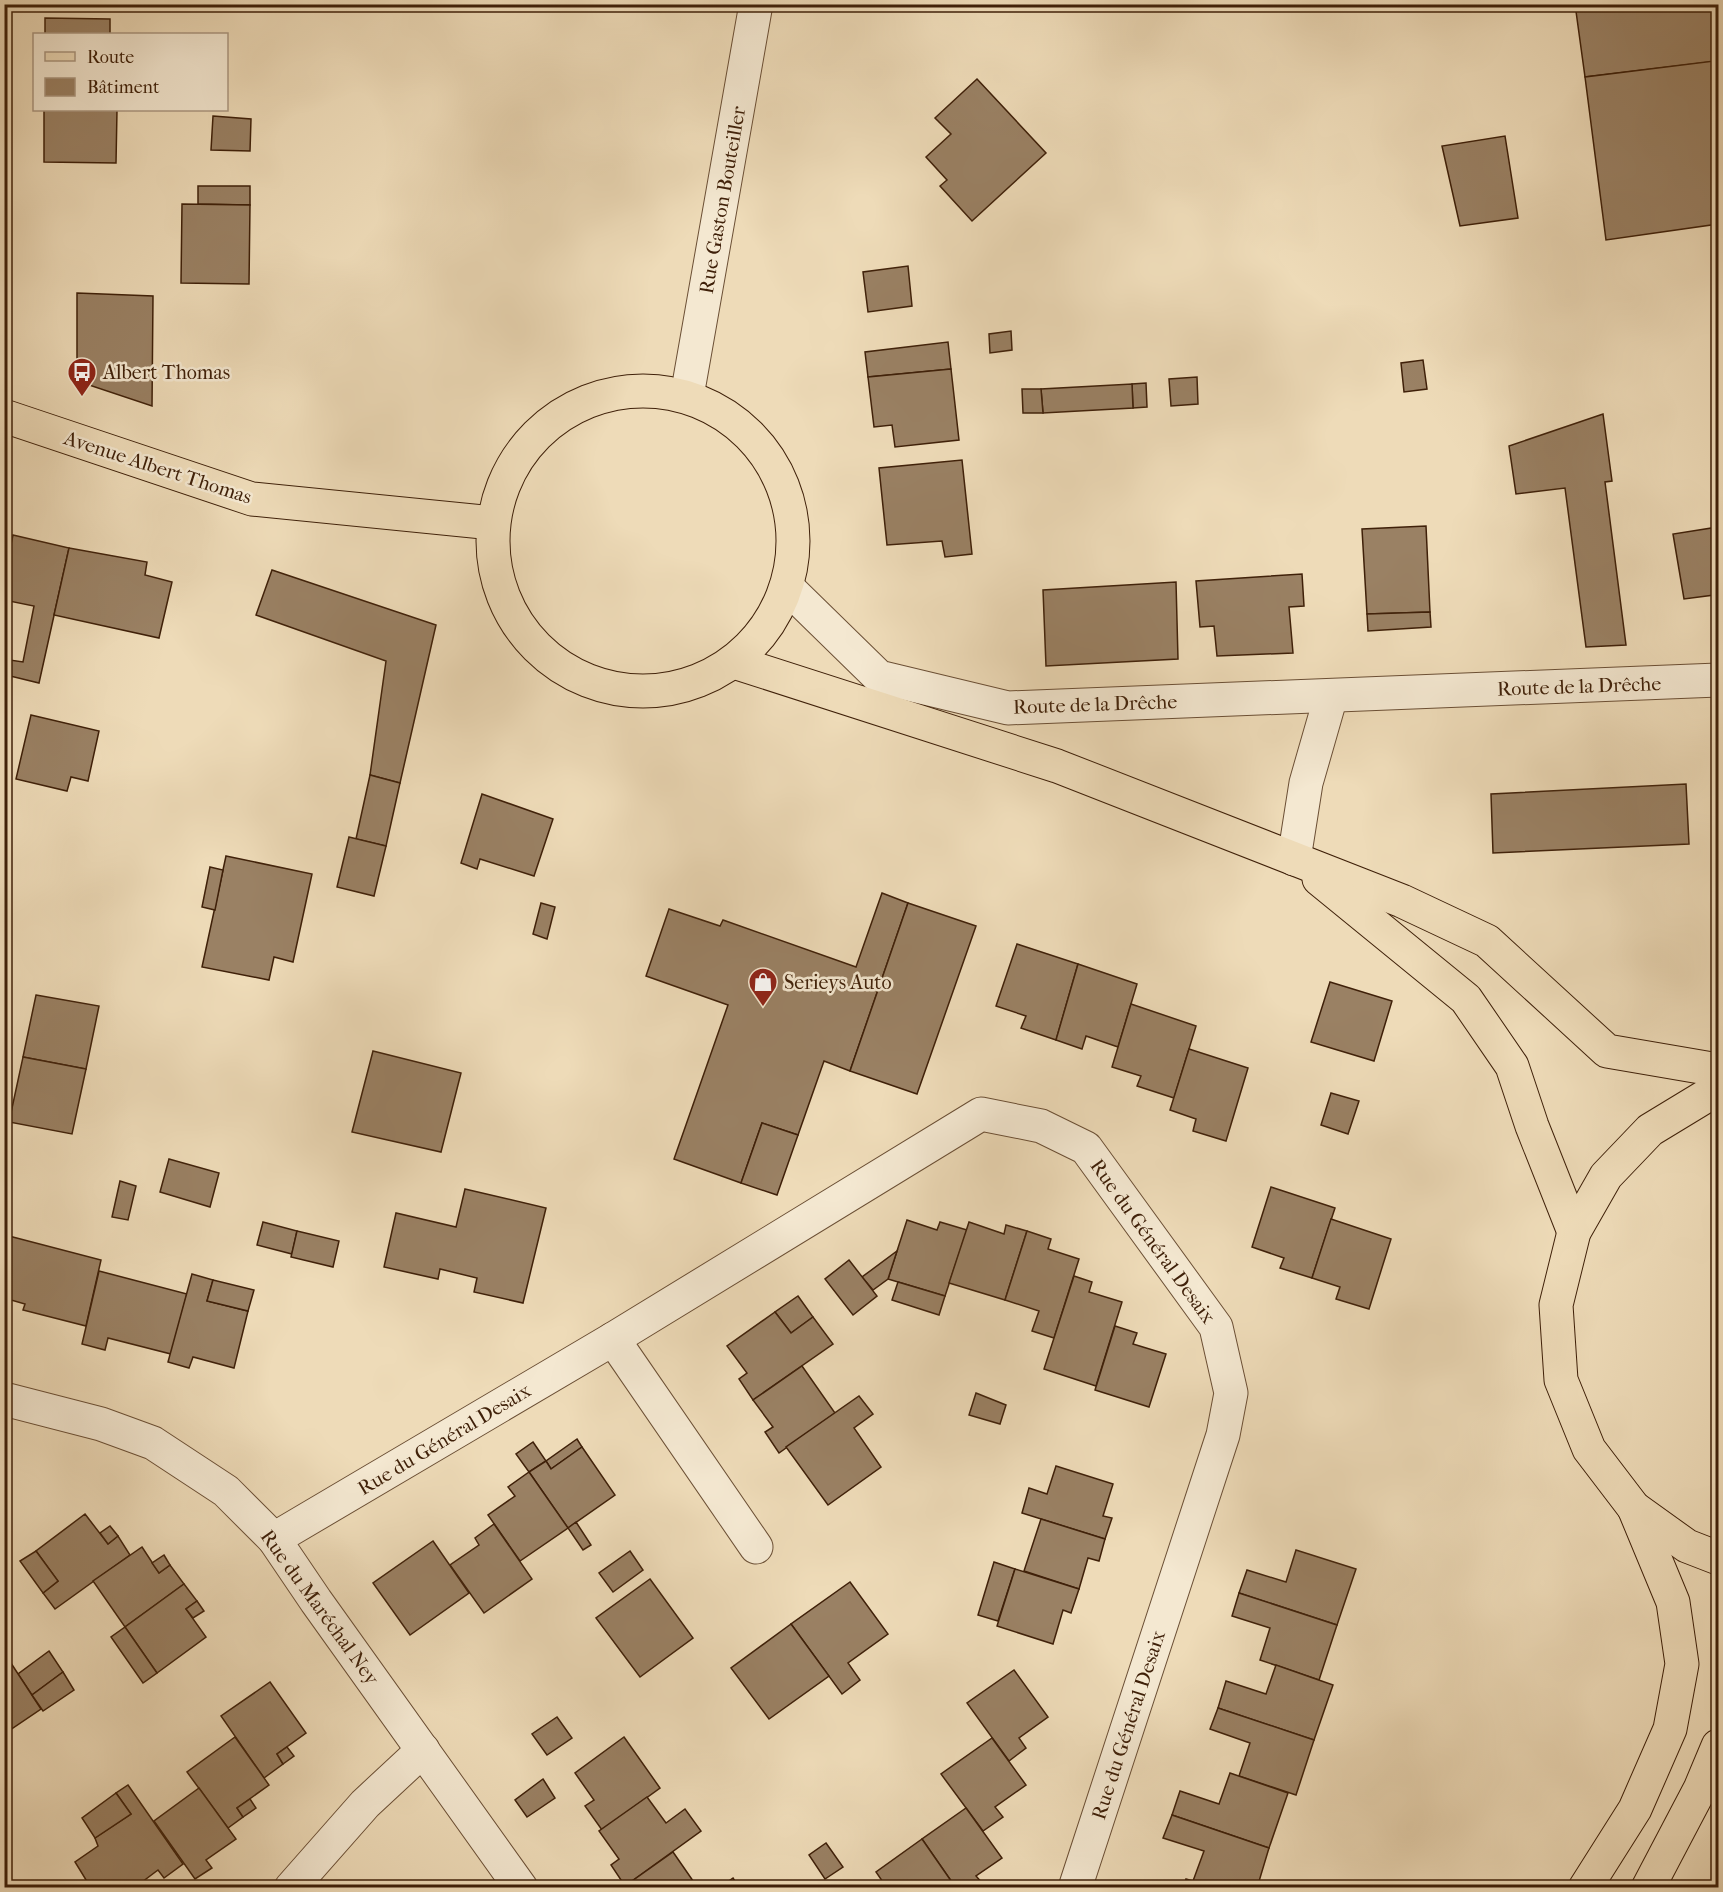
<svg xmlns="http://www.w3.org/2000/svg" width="1723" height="1892" font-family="'IM FELL French Canon',serif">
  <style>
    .building { fill: #9a8164; stroke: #3f2009; stroke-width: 1.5 }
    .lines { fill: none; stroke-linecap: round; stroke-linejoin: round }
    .minor-casing { stroke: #6b4f35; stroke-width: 35 }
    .major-casing { stroke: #3f2009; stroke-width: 35 }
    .highway-casing { stroke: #3f2009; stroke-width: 35 }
    .minor { stroke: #f4e8d1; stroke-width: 33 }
    .major { stroke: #eedbb8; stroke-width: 33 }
    .highway { stroke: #eedbb8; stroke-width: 33 }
    .labels { text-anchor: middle; stroke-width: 5; stroke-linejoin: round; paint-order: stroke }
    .street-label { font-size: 20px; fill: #3f2009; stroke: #f4e8d1 }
    .poi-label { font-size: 20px; fill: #3f2009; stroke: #f4e8d1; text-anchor: start }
  </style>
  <rect width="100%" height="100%" fill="#eedbb8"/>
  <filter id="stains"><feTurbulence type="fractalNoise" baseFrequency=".00333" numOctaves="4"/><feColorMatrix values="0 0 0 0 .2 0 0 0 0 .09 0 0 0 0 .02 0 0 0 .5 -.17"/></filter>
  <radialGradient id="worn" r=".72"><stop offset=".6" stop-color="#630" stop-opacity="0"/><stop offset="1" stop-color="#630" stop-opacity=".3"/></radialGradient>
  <!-- building -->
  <g class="building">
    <polygon points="1575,4 1718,4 1718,61 1585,77"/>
    <polygon points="45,18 110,19 110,34 45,34"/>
    <polygon points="1714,61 1718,96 1718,224 1606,240 1585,77"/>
    <polygon points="977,79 1046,153 972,221 940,186 947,180 926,157 951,134 935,118"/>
    <polygon points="44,110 117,110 116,163 44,162"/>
    <polygon points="213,116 251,119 250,151 211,150"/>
    <polygon points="1505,136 1518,218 1460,226 1442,146"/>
    <polygon points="198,186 250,186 250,205 198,204"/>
    <polygon points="182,204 250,205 249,284 181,283"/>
    <polygon points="908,266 912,306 868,312 863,272"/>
    <polygon points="77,293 153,296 152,406 77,381"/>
    <polygon points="1011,331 1012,350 990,353 989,334"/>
    <polygon points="948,342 951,369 868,377 865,352"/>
    <polygon points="1423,360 1427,389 1404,392 1401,363"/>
    <polygon points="951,369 959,440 895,447 892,425 874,427 868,377"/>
    <polygon points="1197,377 1198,404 1171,406 1169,379"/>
    <polygon points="1146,383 1147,407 1133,408 1132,384"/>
    <polygon points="1132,384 1133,408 1043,413 1041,389"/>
    <polygon points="1022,389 1041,389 1043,413 1023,413"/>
    <polygon points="1603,414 1612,481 1605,482 1626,645 1586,647 1565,488 1516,494 1509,446"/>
    <polygon points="962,460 972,554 945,557 942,541 887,545 879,468"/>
    <polygon points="1426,526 1430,612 1367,614 1362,529"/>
    <polygon points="1718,527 1718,579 1712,580 1714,595 1684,599 1673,534"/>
    <polygon points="13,535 69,548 39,683 6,675 10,660 23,662 34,606 4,600 4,576"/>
    <polygon points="69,548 147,562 145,575 172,582 159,638 54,615"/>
    <polygon points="272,570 436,625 400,783 370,775 386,661 256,615"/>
    <polygon points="1302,574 1304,606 1289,607 1293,653 1217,656 1214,626 1200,627 1196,581"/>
    <polygon points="1176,582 1178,659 1046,666 1043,590"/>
    <polygon points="1430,612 1431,627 1368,631 1367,614"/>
    <polygon points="31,715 99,731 88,781 71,777 67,791 16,779"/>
    <polygon points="370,775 400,783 386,846 356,839"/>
    <polygon points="1686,784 1689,844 1493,853 1491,794"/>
    <polygon points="482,794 553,819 534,876 480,859 477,869 461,863"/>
    <polygon points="349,837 386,846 374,896 337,887"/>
    <polygon points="226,856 312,874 293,962 274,957 269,980 202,967"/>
    <polygon points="210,867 223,870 215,910 202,907"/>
    <polygon points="882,893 908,903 850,1071 824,1061 798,1135 762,1123 741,1183 674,1159 728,1005 646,976 669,909 720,926 723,920 856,967"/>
    <polygon points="541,903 555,907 547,939 533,934"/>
    <polygon points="908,903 976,926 917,1094 850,1071"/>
    <polygon points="1017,944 1078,964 1056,1040 1021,1028 1026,1016 996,1006"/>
    <polygon points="1078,964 1137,984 1118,1047 1086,1036 1082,1049 1056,1040"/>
    <polygon points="1330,982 1392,1001 1374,1061 1311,1042"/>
    <polygon points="36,995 99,1006 86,1069 23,1057"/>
    <polygon points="1131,1004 1196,1026 1174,1098 1137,1086 1141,1076 1112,1067"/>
    <polygon points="1189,1049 1248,1068 1226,1141 1193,1131 1196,1119 1170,1110"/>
    <polygon points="373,1051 461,1073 441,1152 352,1132"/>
    <polygon points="23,1057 86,1069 72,1134 9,1122"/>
    <polygon points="1331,1093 1359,1101 1348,1134 1321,1125"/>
    <polygon points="762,1123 798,1135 777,1195 741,1183"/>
    <polygon points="169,1159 219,1173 210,1207 160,1192"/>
    <polygon points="120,1181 136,1186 128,1220 112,1217"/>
    <polygon points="1271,1187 1335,1208 1312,1278 1280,1268 1284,1258 1252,1247"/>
    <polygon points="465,1189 546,1208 523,1303 474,1292 477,1278 440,1269 438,1279 384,1267 396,1213 456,1227"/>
    <polygon points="1331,1219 1391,1239 1369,1309 1336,1299 1340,1287 1312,1278"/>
    <polygon points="907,1220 937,1230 940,1222 967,1230 945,1296 888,1279"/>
    <polygon points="263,1222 297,1231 292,1254 257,1245"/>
    <polygon points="969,1222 1004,1234 1006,1225 1027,1231 1005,1300 949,1283"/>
    <polygon points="297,1231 339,1241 333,1267 291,1257"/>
    <polygon points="1027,1231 1051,1239 1048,1249 1079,1259 1054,1338 1032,1331 1039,1311 1005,1300"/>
    <polygon points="9,1236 101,1260 86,1326 23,1310 25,1304 4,1298 4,1255"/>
    <polygon points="897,1251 888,1279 873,1290 862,1277"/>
    <polygon points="849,1260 877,1296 853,1315 825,1279"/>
    <polygon points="99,1271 187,1294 171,1354 108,1338 105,1350 82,1344"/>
    <polygon points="192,1274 213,1280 207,1301 248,1311 234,1368 193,1357 189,1368 168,1362"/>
    <polygon points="1074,1276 1092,1282 1089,1292 1122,1302 1096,1386 1044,1369"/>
    <polygon points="213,1280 254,1290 248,1311 207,1301"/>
    <polygon points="898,1282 945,1296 939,1315 892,1300"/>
    <polygon points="798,1296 813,1317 791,1333 775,1312"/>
    <polygon points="775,1312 791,1333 813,1317 833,1344 753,1400 739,1379 747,1373 727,1346"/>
    <polygon points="1115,1326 1137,1333 1133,1344 1166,1354 1149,1407 1095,1390"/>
    <polygon points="802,1366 835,1413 779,1453 765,1432 773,1427 753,1400"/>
    <polygon points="976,1393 1006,1405 1000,1424 969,1415"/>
    <polygon points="859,1396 873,1414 854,1428 881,1467 828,1505 786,1447"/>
    <polygon points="577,1439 582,1447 551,1469 546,1461"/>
    <polygon points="533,1442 546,1461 529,1472 516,1454"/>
    <polygon points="582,1447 615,1495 568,1528 529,1472 546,1461 551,1469"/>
    <polygon points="1056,1466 1113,1484 1103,1516 1112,1518 1105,1539 1022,1513 1029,1488 1047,1494"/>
    <polygon points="529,1472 568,1528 520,1561 488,1515 515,1496 508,1487"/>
    <polygon points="85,1514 108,1544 118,1536 130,1555 55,1609 43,1593 58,1581 36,1551"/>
    <polygon points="1041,1519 1105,1539 1099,1561 1088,1558 1079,1589 1024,1571"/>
    <polygon points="576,1522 591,1545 583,1550 568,1528"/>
    <polygon points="494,1524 532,1579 484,1613 450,1565 479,1545 475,1538"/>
    <polygon points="110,1526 118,1536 108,1544 100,1533"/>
    <polygon points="433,1541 469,1593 410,1635 373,1583"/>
    <polygon points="142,1547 159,1573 170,1565 184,1584 125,1627 93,1581"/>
    <polygon points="1296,1550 1356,1569 1337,1625 1239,1593 1247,1570 1286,1582"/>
    <polygon points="36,1551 58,1581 43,1593 20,1561"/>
    <polygon points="630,1551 643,1570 613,1592 599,1573"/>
    <polygon points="164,1555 170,1565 159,1573 152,1563"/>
    <polygon points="994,1562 1015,1569 998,1621 978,1615"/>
    <polygon points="1015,1569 1079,1589 1071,1613 1063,1610 1053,1644 997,1626"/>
    <polygon points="650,1579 693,1638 640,1677 596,1618"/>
    <polygon points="850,1582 888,1634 848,1663 860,1680 842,1694 791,1624"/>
    <polygon points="184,1584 197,1601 186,1609 206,1637 157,1673 125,1627"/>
    <polygon points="1239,1593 1337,1625 1319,1680 1260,1660 1270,1628 1232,1616"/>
    <polygon points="197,1601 204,1611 193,1618 186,1609"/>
    <polygon points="791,1624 829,1676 769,1719 731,1668"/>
    <polygon points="125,1627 157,1673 143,1683 111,1637"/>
    <polygon points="49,1651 63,1672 32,1695 18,1674"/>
    <polygon points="7,1657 41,1709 4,1734 4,1658"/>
    <polygon points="1276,1665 1333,1685 1314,1740 1218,1708 1226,1681 1266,1694"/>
    <polygon points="1014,1670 1048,1717 1019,1738 1026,1748 1009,1761 967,1703"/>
    <polygon points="63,1672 74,1690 43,1711 32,1695"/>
    <polygon points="270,1682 306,1733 277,1754 283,1764 264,1778 221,1716"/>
    <polygon points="1218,1708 1314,1740 1296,1795 1239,1776 1250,1743 1210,1729"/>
    <polygon points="557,1717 572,1738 547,1755 532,1734"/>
    <polygon points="235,1737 269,1785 237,1808 243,1817 228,1828 187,1772"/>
    <polygon points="624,1737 660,1788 602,1830 585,1806 594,1800 575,1773"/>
    <polygon points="992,1738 1026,1785 995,1807 1003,1817 983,1831 941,1774"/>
    <polygon points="287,1747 294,1756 283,1764 277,1754"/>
    <polygon points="1230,1773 1288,1793 1269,1848 1172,1815 1180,1791 1219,1804"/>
    <polygon points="543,1779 555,1798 527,1817 515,1800"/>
    <polygon points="128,1785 183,1864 164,1878 158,1870 134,1888 91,1888 75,1862 98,1846 95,1838 131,1814 116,1793"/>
    <polygon points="199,1788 236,1839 206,1860 212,1868 195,1879 154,1821"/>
    <polygon points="116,1793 131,1814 95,1838 82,1818"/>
    <polygon points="647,1797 666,1823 685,1809 701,1831 625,1886 611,1865 619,1859 599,1831"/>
    <polygon points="250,1799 256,1808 243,1817 237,1808"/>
    <polygon points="966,1808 1002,1858 976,1876 983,1884 978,1888 956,1888 922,1839"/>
    <polygon points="1172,1815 1269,1848 1257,1888 1212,1888 1193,1881 1204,1851 1163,1838"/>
    <polygon points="922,1839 956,1888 887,1888 876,1872"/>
    <polygon points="826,1843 843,1867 825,1879 809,1855"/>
    <polygon points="673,1852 698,1888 624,1888 625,1886"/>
    <polygon points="733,1878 739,1888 719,1888"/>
    <polygon points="1186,1879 1193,1881 1212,1888 1183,1888"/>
  </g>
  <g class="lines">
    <!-- minor casing -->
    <g class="minor-casing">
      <g id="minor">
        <polyline points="687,396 756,4"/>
        <polyline points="790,590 879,677 1008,708 1718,680"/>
        <polyline points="1294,859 1306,783 1331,696"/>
        <polyline points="613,1339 756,1547"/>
        <polyline points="4,1399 101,1424 153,1443 226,1491 274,1539 316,1601 521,1888"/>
        <polyline points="274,1539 613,1339 981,1114 1041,1126 1086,1148 1216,1327 1231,1393 1223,1435 1075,1888"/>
        <polyline points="291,1888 365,1804 423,1750"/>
      </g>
    </g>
    <!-- major casing -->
    <g class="major-casing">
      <g id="major">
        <circle cx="643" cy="541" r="150"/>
        <polyline points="4,416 252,499 493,523"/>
        <polyline points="734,662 1057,766 1402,901 1487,941 1607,1051 1718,1070"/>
        <polyline points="1319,879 1466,999 1512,1066 1532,1126 1574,1232"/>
        <polyline points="1718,1093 1706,1096 1650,1130 1606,1176 1574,1232 1556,1305 1561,1380 1589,1449 1634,1508 1687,1546 1718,1558"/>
      </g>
    </g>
    <!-- highway casing -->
    <g class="highway-casing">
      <g id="highway">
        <polyline points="1585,1888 1635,1809 1670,1729 1682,1664 1673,1602 1634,1508"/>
        <polyline points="1648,1888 1700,1789 1718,1746"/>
      </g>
    </g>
    <!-- minor -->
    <use href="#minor" class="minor"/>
    <!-- major -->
    <use href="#major" class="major"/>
    <!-- highway -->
    <use href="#highway" class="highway"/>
  </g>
  <!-- icons -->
  <defs>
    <g id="bus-pin" transform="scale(1.5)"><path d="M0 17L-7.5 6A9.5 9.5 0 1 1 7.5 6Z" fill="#8f2418" stroke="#f4e8d1"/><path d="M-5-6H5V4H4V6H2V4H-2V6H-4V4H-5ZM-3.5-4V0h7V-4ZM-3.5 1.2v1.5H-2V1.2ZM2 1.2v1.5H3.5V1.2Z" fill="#fff"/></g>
    <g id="shop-pin" transform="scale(1.5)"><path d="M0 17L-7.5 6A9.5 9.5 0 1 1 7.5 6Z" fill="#8f2418" stroke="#f4e8d1"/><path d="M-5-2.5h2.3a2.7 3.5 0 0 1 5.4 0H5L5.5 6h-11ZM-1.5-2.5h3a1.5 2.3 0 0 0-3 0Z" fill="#fff"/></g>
  </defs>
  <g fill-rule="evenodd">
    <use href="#bus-pin" x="82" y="372"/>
    <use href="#shop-pin" x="763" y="982"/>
  </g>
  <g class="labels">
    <!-- street labels -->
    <g class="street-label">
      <text transform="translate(722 200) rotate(-80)" y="7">Rue Gaston Bouteiller</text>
      <text transform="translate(158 467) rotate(18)" y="7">Avenue Albert Thomas</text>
      <text transform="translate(1579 686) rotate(-2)" y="7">Route de la Drêche</text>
      <text transform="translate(1095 704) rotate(-2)" y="7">Route de la Drêche</text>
      <text transform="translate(1153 1241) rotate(54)" y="7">Rue du Général Desaix</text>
      <text transform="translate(444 1439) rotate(-31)" y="7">Rue du Général Desaix</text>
      <text transform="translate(320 1607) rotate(54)" y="7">Rue du Maréchal Ney</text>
      <text transform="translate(1128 1725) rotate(-72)" y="7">Rue du Général Desaix</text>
    </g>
    <!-- poi labels -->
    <g class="poi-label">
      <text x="103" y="379">Albert Thomas</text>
      <text x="784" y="989">Serieys Auto</text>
    </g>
  </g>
  <!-- margin -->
  <rect width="1723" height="1892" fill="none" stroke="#eedbb8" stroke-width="24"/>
  <rect x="6" y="6" width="1711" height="1880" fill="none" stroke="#3f2009" stroke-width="3"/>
  <rect x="12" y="12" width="1699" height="1868" fill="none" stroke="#3f2009" stroke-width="1.5"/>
  <!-- legend -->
  <rect x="33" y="33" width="195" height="78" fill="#f4e8d1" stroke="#ac9881" stroke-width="1.5"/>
  <rect x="45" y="52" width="30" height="9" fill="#eedbb8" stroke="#ac9881" stroke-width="1.5"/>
  <text x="87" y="63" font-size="18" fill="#3f2009">Route</text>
  <rect x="45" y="78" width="30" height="18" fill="#9a8164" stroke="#ac9881" stroke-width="1.5"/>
  <text x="87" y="93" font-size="18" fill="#3f2009">Bâtiment</text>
  <rect width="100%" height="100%" filter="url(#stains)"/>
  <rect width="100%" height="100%" fill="url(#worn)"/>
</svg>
